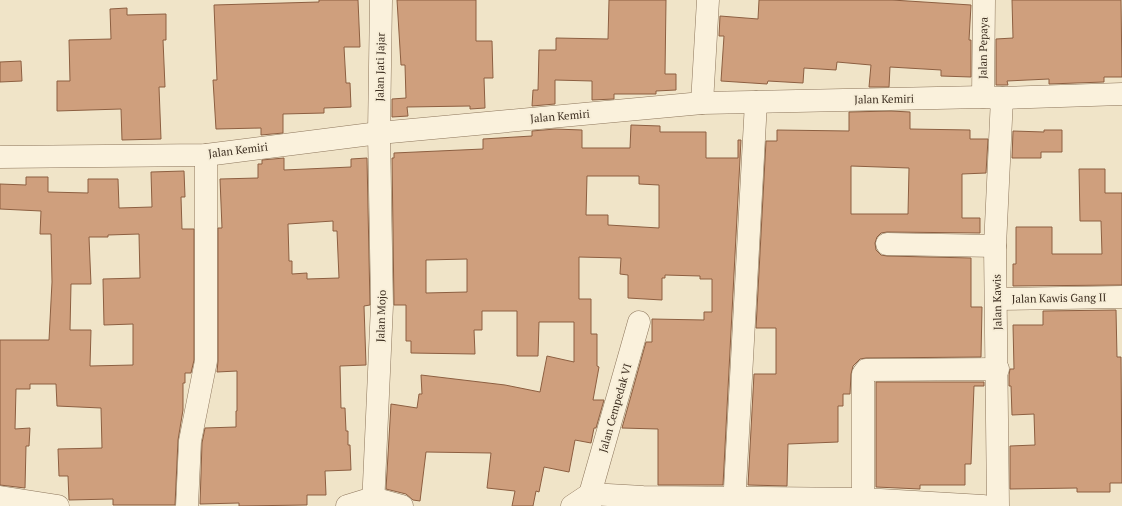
<svg xmlns="http://www.w3.org/2000/svg" width="1122" height="506" font-family="'PT Serif',serif">
  <style>
    .building { fill: #cf9f7d; stroke: #8d5f41; fill-rule: evenodd }
    .lines { fill: none; stroke-linecap: round; stroke-linejoin: round }
    .minor-casing { stroke: #8d765c; stroke-width: 23 }
    .minor { stroke: #faf1dc; stroke-width: 22 }
    .labels { text-anchor: middle; stroke-width: 4; stroke-linejoin: round; paint-order: stroke }
    .street-label { font-size: 11px; fill: #3d2e20; stroke: #f7eed8 }
  </style>
  <rect width="100%" height="100%" fill="#f0e4c8"/>
  <!-- building -->
  <g class="building">
    <polygon points="319,0 358,0 360,47 344,47 346,83 350,83 351,107 324,108 324,113 283,114 283,133 261,135 261,128 216,129 213,80 217,80 214,5 319,2"/>
    <polygon points="397,0 476,0 476,41 492,41 493,78 484,78 485,108 470,109 470,106 407,107 408,116 392,117 392,99 406,98 405,65 401,65"/>
    <polygon points="609,0 666,0 665,74 676,74 676,90 656,91 656,94 614,94 614,99 592,100 592,81 555,80 555,104 532,106 533,90 538,90 539,50 556,50 556,38 608,39"/>
    <polygon points="759,0 892,0 971,5 969,40 971,40 971,77 941,76 941,70 890,67 889,87 869,87 871,65 837,62 836,70 804,68 803,83 768,81 767,84 721,81 724,36 719,36 720,16 758,19"/>
    <polygon points="1012,0 1121,0 1122,77 1104,77 1104,82 1049,84 1049,79 1007,81 1008,85 996,85 996,39 1013,38"/>
    <polygon points="127,8 127,15 166,14 166,40 163,40 165,87 159,87 161,139 122,140 121,109 57,111 57,81 70,81 69,40 111,39 110,9"/>
    <polygon points="21,61 22,81 0,82 0,62"/>
    <path d="M891 111 910 112V129L970 130V139H988L986 173 962 174V218H980V233L887 232 881 233 877 237 875 243 876 250 881 255 887 256 971 258V307H982L981 357 866 358 860 359 853 366 851 374 850 394H843V406H838V442L788 444 787 486 748 485 754 374H776V328H756L766 141H777V130L849 131V112ZM851 166 909 168 908 214H851Z"/>
    <path d="M631 125 660 126V132H706V158H738V140H741L723 485H658V429L622 428 646 342H652V319L704 320V312H712V279H700V276L665 275V278H662V300L628 298V275L620 274 621 258 579 257V299H591V334H597V366L599 367 593 400H604L596 428H594L591 443 575 440 569 472 544 467 539 492 536 491 533 506H512L515 491 487 488 491 453 426 452 420 501 413 500 406 494 386 489 391 404 417 408 419 394H422L421 375 505 385 540 392 547 356 574 362V322H539L538 356H517V311H482V330H474L475 354 411 353V341H406V305H394L392 158H394V153L483 149V139L532 136V131L555 129 582 130V148H630ZM587 176H639V184L659 185V228L608 225V215H586ZM467 259V292L426 293V260Z"/>
    <polygon points="1044,130 1062,130 1062,152 1041,152 1041,158 1012,158 1013,131 1044,132"/>
    <path d="M284 158V170L351 167V159L367 158 370 305 364 306 366 365 340 366 341 408H345L346 431H348V445H350L351 470 325 471 326 495H307V505L239 506V503L200 504 202 443 205 428 236 427V411H237V371L217 372 218 361V228H222L220 179 258 178V164H262V160ZM333 221V231H337L339 278 307 279V273L292 274V261H289L288 224Z"/>
    <polygon points="1079,169 1105,169 1105,193 1122,193 1122,285 1013,286 1013,264 1016,264 1016,227 1052,227 1052,254 1102,254 1101,221 1080,221"/>
    <path d="M184 171 185 197H181L182 229H194V360L191 373H185V383H183V410L178 440 175 505H113V499L69 500 68 476H59L58 449 102 448 101 408 57 406 56 384H30V389H16L15 429 30 428 29 446H26L25 488 0 485V340H49L52 282 51 234H40L41 211 0 209V184L26 185V177H48V192L88 193V179H118L119 208 152 207 151 172ZM139 234 140 278 103 279 104 325 133 324V365L90 366 91 330H70L71 284H91L89 237H108V235Z"/>
    <polygon points="1116,310 1117,357 1121,357 1122,483 1110,483 1110,492 1077,492 1077,488 1010,489 1010,446 1035,445 1034,414 1012,415 1011,386 1009,386 1009,375 1010,369 1014,369 1013,325 1043,325 1043,311"/>
    <polygon points="876,382 984,382 984,386 974,386 971,464 965,464 965,485 920,485 920,489 876,487"/>
  </g>
  <g class="lines">
    <!-- minor casing -->
    <g class="minor-casing">
      <g id="minor">
        <polyline points="983,97 984,0"/>
        <polyline points="702,103 708,0"/>
        <polyline points="0,157 206,155 379,133 702,103 983,97 1002,98 1122,94"/>
        <polyline points="887,244 995,246"/>
        <polyline points="997,299 1122,297"/>
        <polyline points="0,497 58,506"/>
        <polyline points="187,506 190,441 206,361 206,155"/>
        <polyline points="347,506 373,498 402,506"/>
        <polyline points="373,506 382,305 379,133 381,0"/>
        <polyline points="572,506 590,494 643,497 863,499 983,506"/>
        <polyline points="590,506 590,494 639,322"/>
        <polyline points="734,506 756,102"/>
        <polyline points="863,506 863,374 866,370 998,369"/>
        <polyline points="998,506 995,246 1002,98"/>
      </g>
    </g>
    <!-- minor -->
    <use href="#minor" class="minor"/>
  </g>
  <g class="labels">
    <!-- street labels -->
    <g class="street-label">
      <text transform="translate(983 48) rotate(-89)" y="4">Jalan Pepaya</text>
      <text transform="translate(380 67) rotate(-89)" y="4">Jalan Jati Jajar</text>
      <text transform="translate(884 99) rotate(-1)" y="4">Jalan Kemiri</text>
      <text transform="translate(560 116) rotate(-5)" y="4">Jalan Kemiri</text>
      <text transform="translate(238 150) rotate(-7)" y="4">Jalan Kemiri</text>
      <text transform="translate(1059 298) rotate(-1)" y="4">Jalan Kawis Gang II</text>
      <text transform="translate(997 302) rotate(-91)" y="4">Jalan Kawis</text>
      <text transform="translate(381 316) rotate(-88)" y="4">Jalan Mojo</text>
      <text transform="translate(615 408) rotate(-74)" y="4">Jalan Cempedak VI</text>
    </g>
  </g>
</svg>
